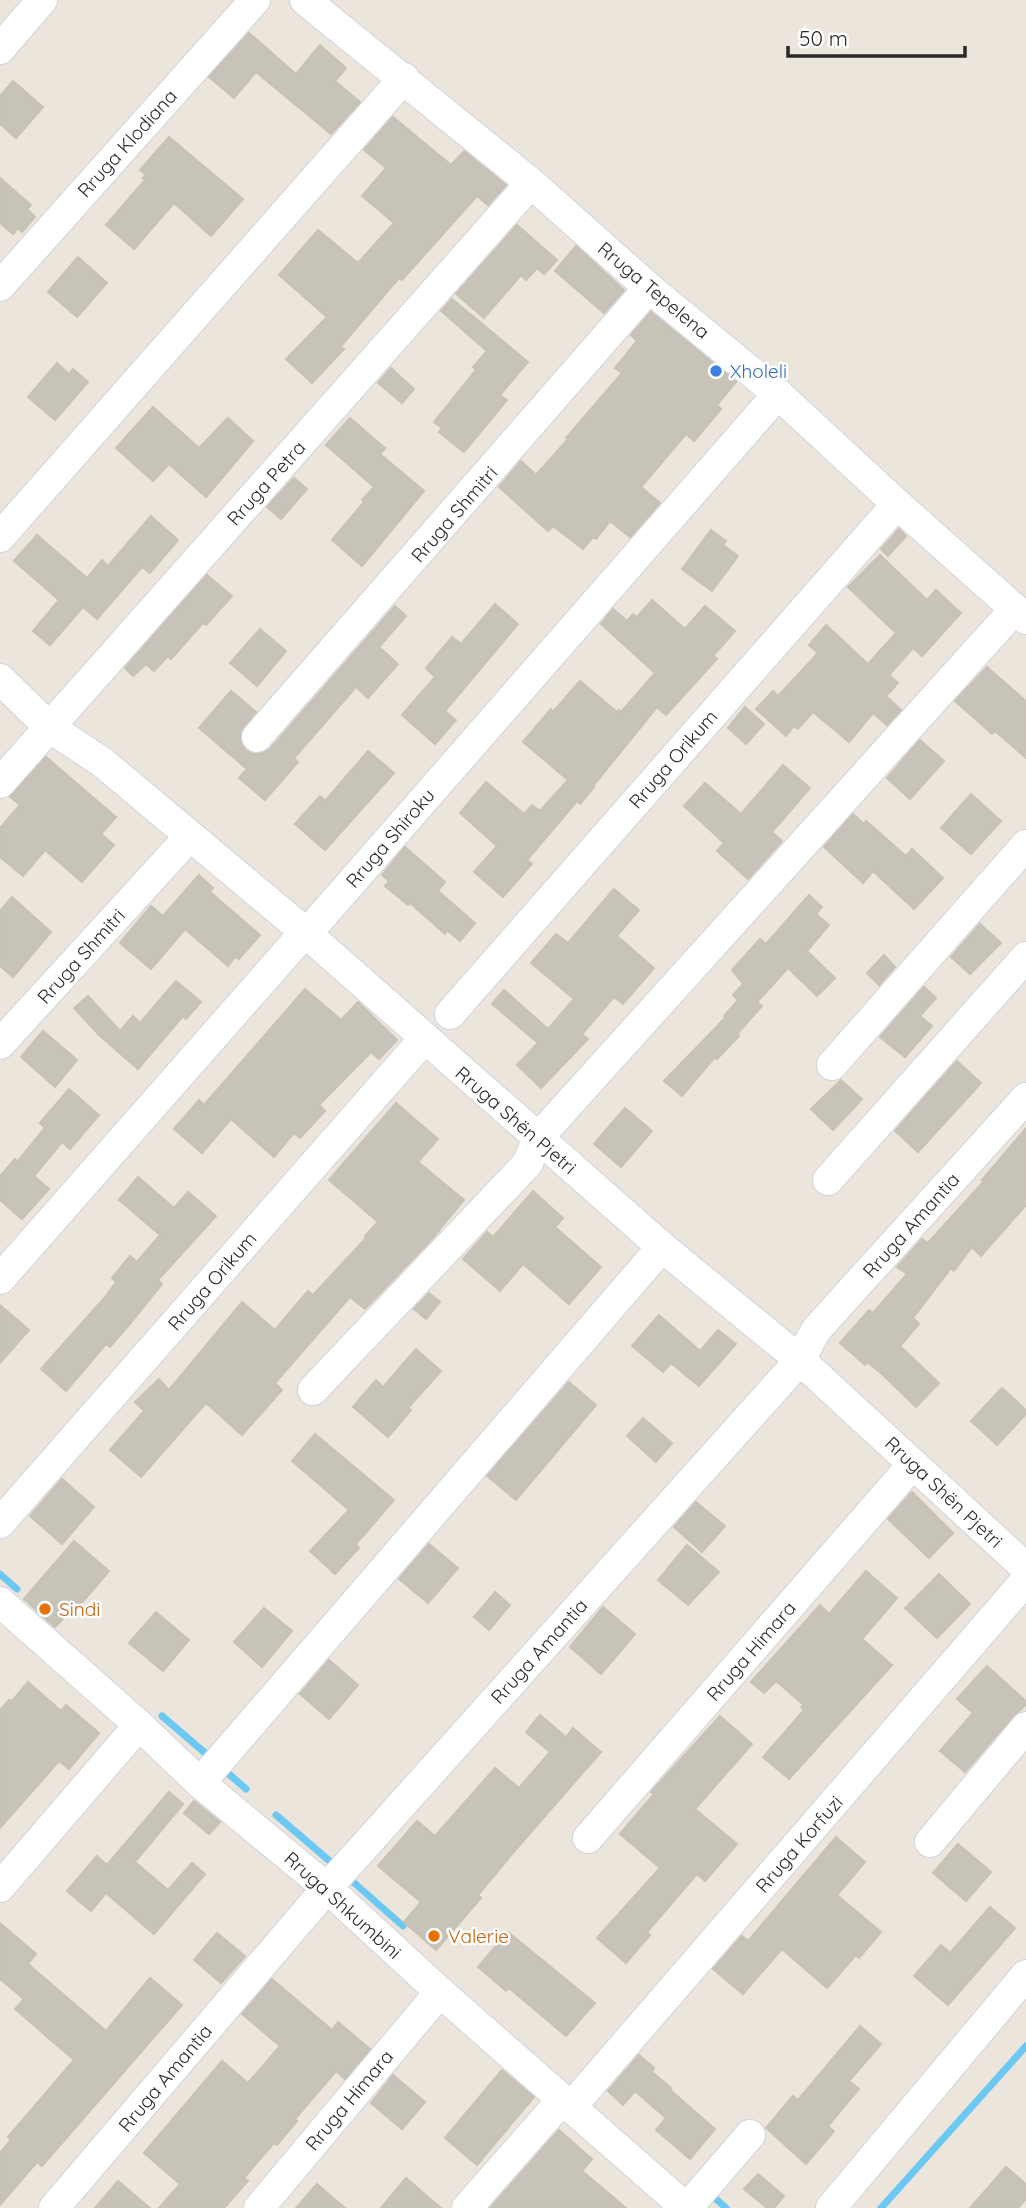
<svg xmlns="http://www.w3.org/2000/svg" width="1026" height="2208" font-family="Quicksand,sans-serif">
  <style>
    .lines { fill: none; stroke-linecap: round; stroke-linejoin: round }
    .stream { stroke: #6ac8f2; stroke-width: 7 }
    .building { fill: #c7c3b9; stroke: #c8c2b4; stroke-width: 2 }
    .minor-casing { stroke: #d0d3e3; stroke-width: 32 }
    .minor { stroke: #fff; stroke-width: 30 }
    .shop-dot { fill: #3f7fe0; stroke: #fff; stroke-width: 2.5 }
    .food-dot { fill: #e8710a; stroke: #fff; stroke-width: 2.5 }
    .labels { text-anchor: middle; stroke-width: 5; stroke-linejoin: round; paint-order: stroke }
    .street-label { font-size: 19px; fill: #292929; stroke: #fff }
    .shop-label { font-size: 19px; fill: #366cbe; stroke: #fff; text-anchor: start }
    .food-label { font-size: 19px; fill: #c56008; stroke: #fff; text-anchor: start }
  </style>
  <rect width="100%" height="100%" fill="#ece5db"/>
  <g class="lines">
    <!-- stream -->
    <g class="stream">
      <polyline points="0,1574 17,1589"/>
      <polyline points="162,1716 204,1752"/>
      <polyline points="223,1769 246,1789"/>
      <polyline points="276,1815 332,1863"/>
      <polyline points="352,1881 403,1926"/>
      <polyline points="716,2199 726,2208"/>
      <polyline points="881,2208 1026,2046"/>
    </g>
  </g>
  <!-- building -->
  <g class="building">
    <polygon points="249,33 296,74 320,45 346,68 335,81 360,102 331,134 256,72 234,98 209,77"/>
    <polygon points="13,81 43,107 16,138 0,124 0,96"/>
    <polygon points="393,117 451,165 464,151 506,185 488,205 477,196 402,280 399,278 340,347 344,349 312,383 286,359 327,317 279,275 318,230 358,263 394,223 362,196 386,168 364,150"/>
    <polygon points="169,137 243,199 211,236 174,203 134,249 106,225 145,180 143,178 146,175 140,170"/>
    <polygon points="0,178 31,205 27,209 35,217 22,232 18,228 13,234 0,223"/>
    <polygon points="517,225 557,260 544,274 537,268 526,280 521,275 484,318 456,294"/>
    <polygon points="576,246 624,290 604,313 555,271"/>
    <polygon points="78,257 107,283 77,317 48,292"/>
    <polygon points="452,299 528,362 500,395 507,400 464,452 439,432 442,428 434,422 476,370 473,367 487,351 441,311"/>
    <polygon points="651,312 736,382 717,405 721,409 694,441 686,434 641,487 660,503 630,537 610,521 596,539 593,537 583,549 553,526 548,531 499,487 521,461 536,475 568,439 566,438 622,373 615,368 637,341 631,335"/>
    <polygon points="57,363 69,374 73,369 88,382 55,420 28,397"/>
    <polygon points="391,368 414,389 402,403 378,383"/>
    <polygon points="153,407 199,448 228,418 253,441 206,497 169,464 153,481 116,448"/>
    <polygon points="350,418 385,448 380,454 424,491 362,566 332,540 364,502 362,500 374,487 326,445"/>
    <polygon points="294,478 307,489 281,519 267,507"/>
    <polygon points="151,516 178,540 150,573 142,567 97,619 83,607 50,645 33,631 59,600 14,561 37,535 87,578 102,560 108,566"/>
    <polygon points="899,529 906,536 888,556 881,549"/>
    <polygon points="711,530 726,541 723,545 738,556 712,591 682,569"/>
    <polygon points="880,555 927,600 936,590 961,613 922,656 913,648 889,675 898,683 886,696 901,710 887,725 873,713 849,742 813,712 798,729 794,726 786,736 756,709 773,691 778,696 818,653 809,645 826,625 868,664 896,633 848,587"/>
    <polygon points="207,575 232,596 206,625 203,623 171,659 168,656 154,671 146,664 133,676 125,668"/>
    <polygon points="652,600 685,629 705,606 735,631 713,656 717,659 666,715 657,707 593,786 594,787 580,804 577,801 527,860 532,864 503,897 474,872 497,846 460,813 486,782 524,814 532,805 540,811 568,780 523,742 551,709 553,712 580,681 617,712 619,710 621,712 655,673 601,624 613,609 627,621 633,614 637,617"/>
    <polygon points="495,604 518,624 445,711 456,720 435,744 402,715 435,677 426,668 452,637 461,644"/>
    <polygon points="395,606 406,616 379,647 398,664 368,698 356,687 294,758 298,762 265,800 239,778 247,769 199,728 231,691 256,712 240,733 241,743 245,750 253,754 263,753 270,749"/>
    <polygon points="260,629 286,651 257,686 230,663"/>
    <polygon points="987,667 1026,701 1026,758 995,731 992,734 955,701"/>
    <polygon points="745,707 764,724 746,744 728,728"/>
    <polygon points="920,740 944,761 910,799 887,778"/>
    <polygon points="368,751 394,773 325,850 295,824 320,796 325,801"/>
    <polygon points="46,757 116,817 101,834 114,845 82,882 45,850 23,876 0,857 0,828 20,805 10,797"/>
    <polygon points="783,765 810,788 772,832 782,841 748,879 717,851 724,843 684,806 705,783 741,814"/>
    <polygon points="971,794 1001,821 971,854 941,828"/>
    <polygon points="853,814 864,824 866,821 906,856 912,849 943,878 914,909 873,871 863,883 824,847"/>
    <polygon points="405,847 445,882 438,891 475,923 460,941 447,930 445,934 410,903 408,905 385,886 389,881 382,875"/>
    <polygon points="199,875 213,888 210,892 260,935 239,959 235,957 228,966 185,929 151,969 120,943 151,906 163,916"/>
    <polygon points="614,889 639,910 617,936 654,968 623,1004 614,997 582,1034 588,1039 541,1088 517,1065 538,1043 492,1004 504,990 548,1029 574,999 531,963 556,934 568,943"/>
    <polygon points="809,895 822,907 816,914 829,925 807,951 835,978 817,996 788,968 757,1002 762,1006 737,1034 739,1036 717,1059 715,1057 682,1096 664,1081 726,1017 724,1016 738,1000 733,995 743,984 732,970 760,939 766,944"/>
    <polygon points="12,897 51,932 13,977 0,966 0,911"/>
    <polygon points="980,924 1001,943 970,974 951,957"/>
    <polygon points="884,955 895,967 879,985 867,973"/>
    <polygon points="176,981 201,1002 186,1019 183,1016 138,1069 99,1035 74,1008 88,996 120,1031 133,1016 140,1023"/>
    <polygon points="924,987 936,998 920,1016 932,1026 905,1057 880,1037"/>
    <polygon points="305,989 341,1020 358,1002 397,1040 379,1059 371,1052 319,1105 325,1111 300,1138 294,1133 274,1157 231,1119 202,1153 174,1129 199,1100 204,1105"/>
    <polygon points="43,1031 77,1060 55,1087 21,1057"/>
    <polygon points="957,1061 981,1083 918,1152 895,1131"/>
    <polygon points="841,1080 862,1099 833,1130 811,1109"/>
    <polygon points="69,1089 99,1115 70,1149 62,1142 34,1176 49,1189 22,1219 0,1200 0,1176 15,1159 17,1162 45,1128 40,1123"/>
    <polygon points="396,1103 438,1139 418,1162 464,1200 430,1241 365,1309 350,1297 275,1383 282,1390 242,1435 206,1403 141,1477 110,1450 144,1411 135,1402 159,1379 169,1390 242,1302 275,1330 308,1291 313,1295 366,1238 365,1236 378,1222 329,1180"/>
    <polygon points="625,1108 652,1131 621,1167 594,1144"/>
    <polygon points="1026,1128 1026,1205 981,1256 972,1247 954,1271 951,1268 913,1318 919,1324 900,1346 939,1383 916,1407 881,1373 867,1362 865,1365 840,1343 869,1310 873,1313 907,1274 897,1267 922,1239 928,1243 984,1181 982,1180"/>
    <polygon points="138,1177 174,1208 188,1192 216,1216 158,1280 162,1284 129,1325 110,1347 106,1344 66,1391 41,1369 106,1296 116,1282 112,1278 130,1256 137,1262 160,1235 119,1200"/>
    <polygon points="533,1191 563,1218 555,1227 601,1267 569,1304 523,1264 500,1291 463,1259 487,1232 493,1237"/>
    <polygon points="429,1293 440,1302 426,1319 414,1309"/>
    <polygon points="0,1305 29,1330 0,1363"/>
    <polygon points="659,1315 700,1351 718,1330 736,1344 699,1386 671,1363 663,1372 632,1346"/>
    <polygon points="416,1349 441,1371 408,1408 411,1410 388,1437 353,1407 376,1380 383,1387"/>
    <polygon points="569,1382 596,1405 516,1500 487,1476"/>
    <polygon points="1002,1388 1026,1410 1026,1414 997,1445 971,1421"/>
    <polygon points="643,1418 672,1443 656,1462 627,1436"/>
    <polygon points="315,1434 394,1500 356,1544 359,1548 335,1574 310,1551 349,1510 292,1461"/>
    <polygon points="62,1479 94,1507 62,1544 30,1516"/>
    <polygon points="912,1492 953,1533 929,1558 888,1519"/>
    <polygon points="696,1502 725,1526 702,1552 674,1527"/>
    <polygon points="74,1541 109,1571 80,1605 78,1603 55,1627 24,1599"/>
    <polygon points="429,1544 458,1568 428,1603 399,1579"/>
    <polygon points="687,1545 719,1572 688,1605 658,1580"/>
    <polygon points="866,1571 897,1598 862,1639 892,1665 789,1779 763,1757 804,1710 801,1707 804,1705 776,1681 764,1693 751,1682 820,1605 829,1614"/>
    <polygon points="939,1574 970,1604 937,1638 905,1608"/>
    <polygon points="495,1592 510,1605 489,1630 474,1617"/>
    <polygon points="603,1607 635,1634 601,1674 570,1647"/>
    <polygon points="264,1608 292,1631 262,1667 234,1642"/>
    <polygon points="156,1612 189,1640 163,1671 129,1643"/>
    <polygon points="329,1660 358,1685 329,1719 300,1694"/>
    <polygon points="987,1666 1026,1701 1026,1705 1013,1716 965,1772 940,1751 973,1713 957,1699"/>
    <polygon points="28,1682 61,1711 66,1705 99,1733 69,1769 59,1761 0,1828 0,1710 9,1700 12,1701"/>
    <polygon points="540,1715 566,1737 573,1728 601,1752 518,1847 478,1895 481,1898 436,1950 404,1922 421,1902 378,1866 417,1821 435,1836 495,1768 519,1788 550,1752 526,1732"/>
    <polygon points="720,1716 752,1744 695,1809 737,1844 705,1881 697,1874 647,1932 650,1935 626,1963 597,1938 660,1868 620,1834 654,1794 651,1792"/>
    <polygon points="169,1792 183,1804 135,1862 168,1890 192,1863 205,1874 154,1934 106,1893 91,1911 67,1891 97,1856 107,1865"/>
    <polygon points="194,1801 220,1822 209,1834 184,1813"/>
    <polygon points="836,1837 865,1862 837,1895 881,1932 859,1958 856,1955 827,1988 782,1949 743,1994 713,1969 742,1936 748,1941"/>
    <polygon points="958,1844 991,1872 966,1901 933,1873"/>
    <polygon points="990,1907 1015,1928 948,2005 914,1976 941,1945 950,1953"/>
    <polygon points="0,1923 36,1954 28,1964 106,2031 150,1978 182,2005 42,2166 37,2162 0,2205 0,2153 11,2140 8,2137 74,2060 15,2009 24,1999 0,1979"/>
    <polygon points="508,1932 595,2003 566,2036 509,1988 506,1991 478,1967"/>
    <polygon points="217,1933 245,1956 221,1983 194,1960"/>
    <polygon points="272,1979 332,2030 338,2022 370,2049 345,2079 336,2071 295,2119 297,2121 277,2145 274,2143 244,2178 248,2181 224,2208 159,2208 180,2184 144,2153 222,2061 248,2083 280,2046 242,2014"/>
    <polygon points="860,2026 881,2044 849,2081 859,2089 828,2126 834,2131 806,2164 766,2128 793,2096 798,2100"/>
    <polygon points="639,2055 654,2068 652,2072 671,2088 669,2089 715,2129 690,2159 656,2130 666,2118 635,2091 623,2105 608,2091"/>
    <polygon points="502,2070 534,2097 477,2165 445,2138"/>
    <polygon points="393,2075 425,2102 402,2129 371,2103"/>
    <polygon points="559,2130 592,2159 582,2171 626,2208 490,2208"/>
    <polygon points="1006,2167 1026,2184 1026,2199 1018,2208 970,2208"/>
    <polygon points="758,2174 784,2196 774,2208 767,2208 744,2189"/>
    <polygon points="406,2178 441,2208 381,2208"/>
    <polygon points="118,2181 150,2208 95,2208"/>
    <polygon points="317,2184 345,2208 296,2208"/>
  </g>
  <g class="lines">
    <!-- minor casing -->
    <g class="minor-casing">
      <g id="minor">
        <polyline points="305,0 531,183 649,288 778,394 897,504 1026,619"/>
        <polyline points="0,49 42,0"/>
        <polyline points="0,286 255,0"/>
        <polyline points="0,537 404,78"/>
        <polyline points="0,679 49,727 102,762 305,932 662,1247 800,1360 1026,1568"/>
        <polyline points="257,737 649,288"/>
        <polyline points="0,783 531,183"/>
        <polyline points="450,1014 897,504"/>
        <polyline points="0,1044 190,836"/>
        <polyline points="832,1065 1026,845"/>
        <polyline points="828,1180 1026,957"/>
        <polyline points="0,1279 305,932 316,923 778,394"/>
        <polyline points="313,1390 528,1163 537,1139 1015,609"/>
        <polyline points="0,1523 424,1039"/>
        <polyline points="0,1602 139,1725 200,1783 327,1888 440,1992 686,2208"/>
        <polyline points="200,1783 662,1247"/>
        <polyline points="588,1838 913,1464"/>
        <polyline points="930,1842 1026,1727"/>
        <polyline points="0,1887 139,1725"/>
        <polyline points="571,2107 1026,1580"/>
        <polyline points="54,2208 327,1888 800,1360 816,1330 1026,1098"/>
        <polyline points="259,2208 440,1992"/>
        <polyline points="467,2208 562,2100"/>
        <polyline points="687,2208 750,2135"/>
        <polyline points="831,2208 1026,1975"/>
      </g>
    </g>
    <!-- minor -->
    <use href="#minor" class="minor"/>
  </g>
  <!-- markers -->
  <circle class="shop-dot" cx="716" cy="371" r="7"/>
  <g class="food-dot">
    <circle cx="45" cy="1609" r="7"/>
    <circle cx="434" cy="1936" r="7"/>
  </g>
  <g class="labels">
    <!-- street labels -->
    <g class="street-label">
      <text transform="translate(127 143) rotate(-48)" y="7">Rruga Klodiana</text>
      <text transform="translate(654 290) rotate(40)" y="7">Rruga Tepelena</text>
      <text transform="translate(266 483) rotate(-48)" y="7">Rruga Petra</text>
      <text transform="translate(454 514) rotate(-49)" y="7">Rruga Shmitri</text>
      <text transform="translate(673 759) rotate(-49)" y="7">Rruga Orikum</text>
      <text transform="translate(390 838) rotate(-49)" y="7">Rruga Shiroku</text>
      <text transform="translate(81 956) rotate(-48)" y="7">Rruga Shmitri</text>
      <text transform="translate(516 1120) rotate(41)" y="7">Rruga Shën Pjetri</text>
      <text transform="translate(911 1225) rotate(-48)" y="7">Rruga Amantia</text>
      <text transform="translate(212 1281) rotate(-49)" y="7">Rruga Orikum</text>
      <text transform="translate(944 1492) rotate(43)" y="7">Rruga Shën Pjetri</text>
      <text transform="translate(539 1651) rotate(-48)" y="7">Rruga Amantia</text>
      <text transform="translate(751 1651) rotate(-49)" y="7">Rruga Himara</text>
      <text transform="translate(799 1844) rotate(-49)" y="7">Rruga Korfuzi</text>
      <text transform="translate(343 1905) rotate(42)" y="7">Rruga Shkumbini</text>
      <text transform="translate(165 2078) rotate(-50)" y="7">Rruga Amantia</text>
      <text transform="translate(349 2100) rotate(-50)" y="7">Rruga Himara</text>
    </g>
    <!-- shop labels -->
    <g class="shop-label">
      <text x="730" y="378">Xholeli</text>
    </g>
    <!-- food labels -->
    <g class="food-label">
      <text x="59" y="1616">Sindi</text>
      <text x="448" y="1943">Valerie</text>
    </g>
  </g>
  <!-- scale -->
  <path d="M788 46v10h177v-10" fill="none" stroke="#292929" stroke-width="3.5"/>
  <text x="799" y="46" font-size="21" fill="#292929" stroke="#ffffff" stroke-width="5" paint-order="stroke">50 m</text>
</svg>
